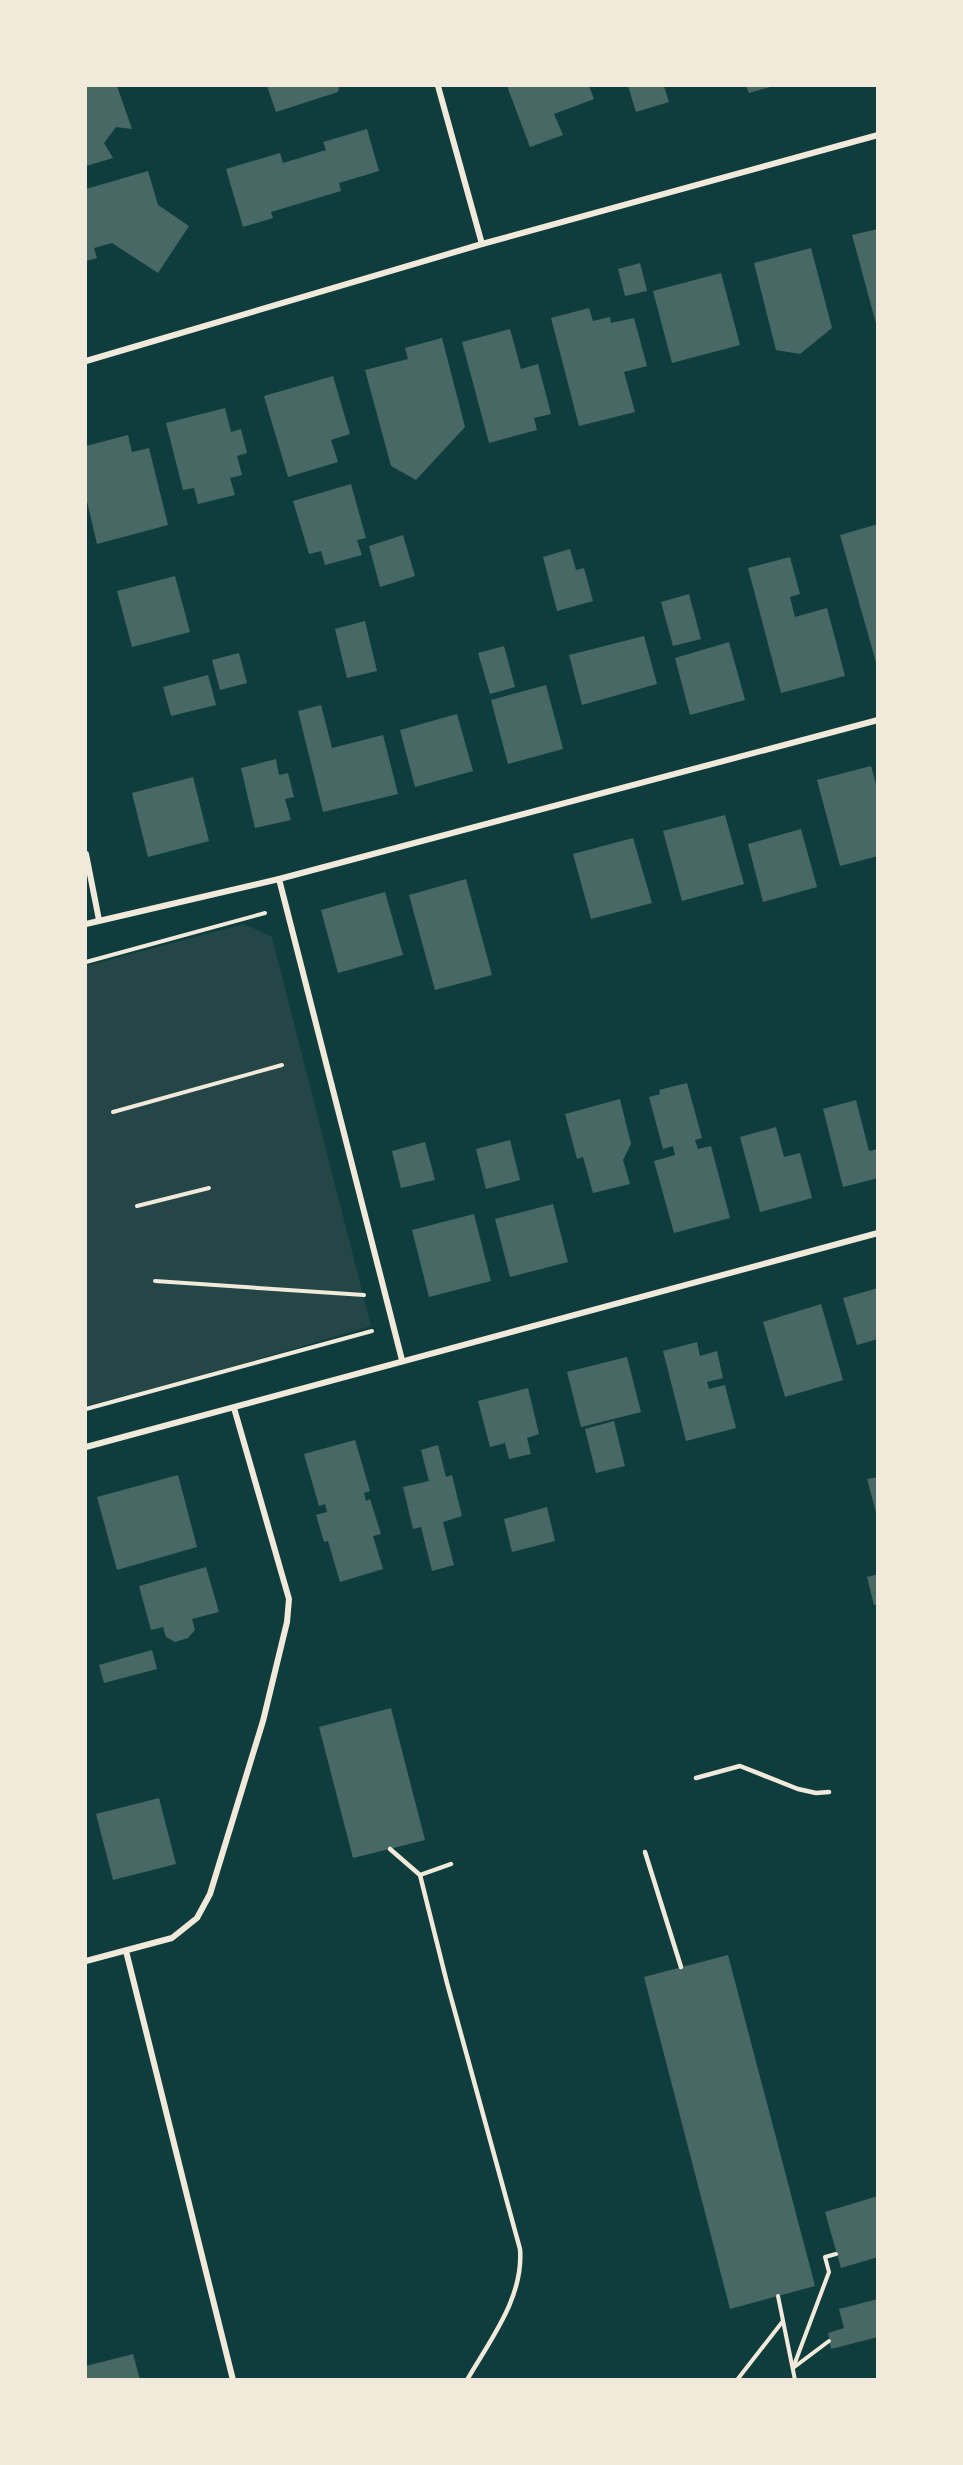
<svg xmlns="http://www.w3.org/2000/svg" width="963" height="2465" font-family="'Nunito Sans',sans-serif">
  <style>
    .green { fill: #244646 }
    .building { fill: #486865 }
    .lines { fill: none; stroke-linecap: round; stroke-linejoin: round }
    .path { stroke: #f1e9da; stroke-width: 4 }
    .service { stroke: #f1e9da; stroke-width: 4.5 }
    .minor { stroke: #f1e9da; stroke-width: 6 }
  </style>
  <rect width="100%" height="100%" fill="#0f3d3e"/>
  <!-- green -->
  <polygon class="green" points="244,924 272,937 371,1326 181,1382 86,1406 86,966"/>
  <!-- building -->
  <g class="building">
    <polygon points="86,86 117,86 132,129 116,127 104,143 113,158 86,166"/>
    <polygon points="267,86 339,86 338,92 276,112"/>
    <polygon points="507,86 589,86 594,99 554,114 563,135 530,147"/>
    <polygon points="628,86 664,86 669,102 636,112"/>
    <polygon points="746,86 774,86 749,93"/>
    <polygon points="367,129 379,171 339,183 341,191 271,212 273,218 243,227 226,169 280,153 283,163 326,150 323,142"/>
    <polygon points="148,171 158,205 189,226 158,273 112,243 94,248 97,258 86,261 86,189"/>
    <polygon points="878,229 878,327 877,327 852,235"/>
    <polygon points="811,248 832,328 800,354 776,350 754,263"/>
    <polygon points="640,263 647,291 625,296 618,269"/>
    <polygon points="721,273 740,345 672,363 653,291"/>
    <polygon points="589,308 593,321 610,317 611,323 634,318 647,366 624,372 635,412 579,426 551,318"/>
    <polygon points="510,329 521,369 538,364 551,414 534,418 537,430 489,443 462,342"/>
    <polygon points="442,338 465,427 416,480 391,466 365,370 408,359 405,348"/>
    <polygon points="333,376 350,434 331,440 338,462 288,477 264,396"/>
    <polygon points="225,408 231,432 241,429 247,453 237,456 242,475 230,478 235,495 198,504 194,488 183,490 166,423"/>
    <polygon points="128,435 132,452 149,448 168,525 97,544 86,497 86,446"/>
    <polygon points="351,484 366,538 357,540 362,555 325,565 321,551 309,554 293,501"/>
    <polygon points="878,524 878,666 877,666 840,535"/>
    <polygon points="403,535 415,576 380,587 369,546"/>
    <polygon points="570,549 576,570 584,568 593,601 557,611 543,557"/>
    <polygon points="790,557 800,594 790,597 795,617 827,608 845,676 781,693 748,568"/>
    <polygon points="175,576 190,632 132,647 117,591"/>
    <polygon points="689,594 701,639 673,646 661,602"/>
    <polygon points="365,621 377,671 347,678 335,629"/>
    <polygon points="644,636 657,684 582,705 569,655"/>
    <polygon points="729,642 745,700 690,715 675,658"/>
    <polygon points="504,646 515,687 490,694 478,653"/>
    <polygon points="239,653 247,683 220,690 212,660"/>
    <polygon points="208,675 216,705 171,716 163,687"/>
    <polygon points="546,685 563,749 508,764 491,700"/>
    <polygon points="321,705 332,748 383,735 398,794 323,812 298,711"/>
    <polygon points="457,714 473,771 415,787 400,730"/>
    <polygon points="276,759 279,775 288,773 294,797 285,799 291,820 255,828 241,768"/>
    <polygon points="871,766 878,791 878,856 840,866 817,780"/>
    <polygon points="193,777 209,841 148,857 132,793"/>
    <polygon points="725,815 744,884 682,901 663,831"/>
    <polygon points="801,829 817,887 763,902 748,844"/>
    <polygon points="633,838 652,903 591,919 573,854"/>
    <polygon points="466,879 492,975 435,990 409,895"/>
    <polygon points="385,892 403,955 338,973 321,910"/>
    <polygon points="687,1083 702,1138 695,1140 698,1149 711,1146 730,1218 674,1233 654,1161 675,1155 673,1146 663,1149 649,1097 660,1094 659,1090"/>
    <polygon points="620,1099 631,1144 623,1160 630,1184 593,1193 583,1157 577,1159 565,1114"/>
    <polygon points="856,1100 869,1151 878,1149 878,1178 843,1187 823,1109"/>
    <polygon points="776,1127 784,1157 800,1153 812,1198 760,1212 740,1137"/>
    <polygon points="510,1140 520,1180 486,1189 476,1149"/>
    <polygon points="425,1142 435,1180 401,1188 392,1151"/>
    <polygon points="553,1204 568,1262 510,1277 495,1219"/>
    <polygon points="474,1214 491,1281 429,1297 412,1230"/>
    <polygon points="878,1288 878,1339 857,1345 843,1298"/>
    <polygon points="821,1304 843,1380 785,1397 763,1322"/>
    <polygon points="697,1342 700,1356 717,1351 723,1378 707,1382 709,1389 725,1385 736,1428 686,1441 663,1351"/>
    <polygon points="627,1357 641,1412 581,1427 567,1372"/>
    <polygon points="528,1388 539,1434 527,1438 531,1454 509,1459 505,1443 490,1447 478,1401"/>
    <polygon points="614,1421 625,1466 596,1473 585,1429"/>
    <polygon points="355,1440 370,1491 364,1493 366,1501 370,1499 381,1534 373,1536 383,1569 340,1582 328,1541 324,1542 316,1515 327,1512 325,1504 319,1506 304,1454"/>
    <polygon points="438,1445 446,1477 452,1475 462,1516 443,1522 454,1565 432,1571 421,1527 413,1529 403,1487 429,1481 421,1450"/>
    <polygon points="178,1475 197,1547 117,1570 97,1497"/>
    <polygon points="878,1477 878,1516 877,1516 867,1479"/>
    <polygon points="547,1507 555,1541 512,1552 504,1519"/>
    <polygon points="206,1567 219,1612 192,1619 195,1630 188,1638 175,1642 166,1637 163,1627 151,1630 139,1586"/>
    <polygon points="878,1574 878,1604 874,1605 867,1577"/>
    <polygon points="152,1650 157,1669 104,1683 99,1665"/>
    <polygon points="391,1708 425,1840 353,1858 319,1727"/>
    <polygon points="159,1798 176,1864 113,1880 96,1814"/>
    <polygon points="728,1955 815,2286 730,2309 644,1977"/>
    <polygon points="878,2196 878,2257 841,2268 825,2212"/>
    <polygon points="878,2299 878,2337 831,2349 828,2333 844,2328 839,2309"/>
    <polygon points="133,2354 140,2380 86,2380 86,2366"/>
  </g>
  <g class="lines">
    <!-- path -->
    <g class="path">
      <polyline points="86,962 265,913"/>
      <polyline points="113,1112 282,1065"/>
      <polyline points="137,1206 209,1188"/>
      <polyline points="155,1281 364,1295"/>
      <polyline points="86,1409 372,1331"/>
      <polyline points="778,2296 795,2380"/>
      <polyline points="793,2368 829,2272 825,2257 836,2254"/>
      <polyline points="793,2368 829,2341"/>
      <polyline points="737,2380 783,2321"/>
    </g>
    <!-- service -->
    <g class="service">
      <polyline points="696,1778 740,1766 798,1789 816,1793 829,1792"/>
      <polyline points="390,1849 420,1875"/>
      <polyline points="645,1852 681,1967"/>
      <path d="M451 1864 420 1875 447 1983 520 2249C524 2297 490 2340 467 2380"/>
    </g>
    <!-- minor -->
    <g class="minor">
      <polyline points="438,86 482,244"/>
      <polyline points="86,361 482,244 878,135"/>
      <polyline points="86,854 99,920"/>
      <polyline points="279,879 402,1360"/>
      <polyline points="86,924 279,879 878,720"/>
      <polyline points="86,1447 878,1233"/>
      <polyline points="126,1951 233,2380"/>
      <polyline points="86,1961 172,1938 197,1918 210,1894 263,1721 287,1622 289,1599 234,1408"/>
    </g>
  </g>
  <!-- border -->
  <rect width="963" height="2465" fill="none" stroke="#f1e9da" stroke-width="174"/>
</svg>
